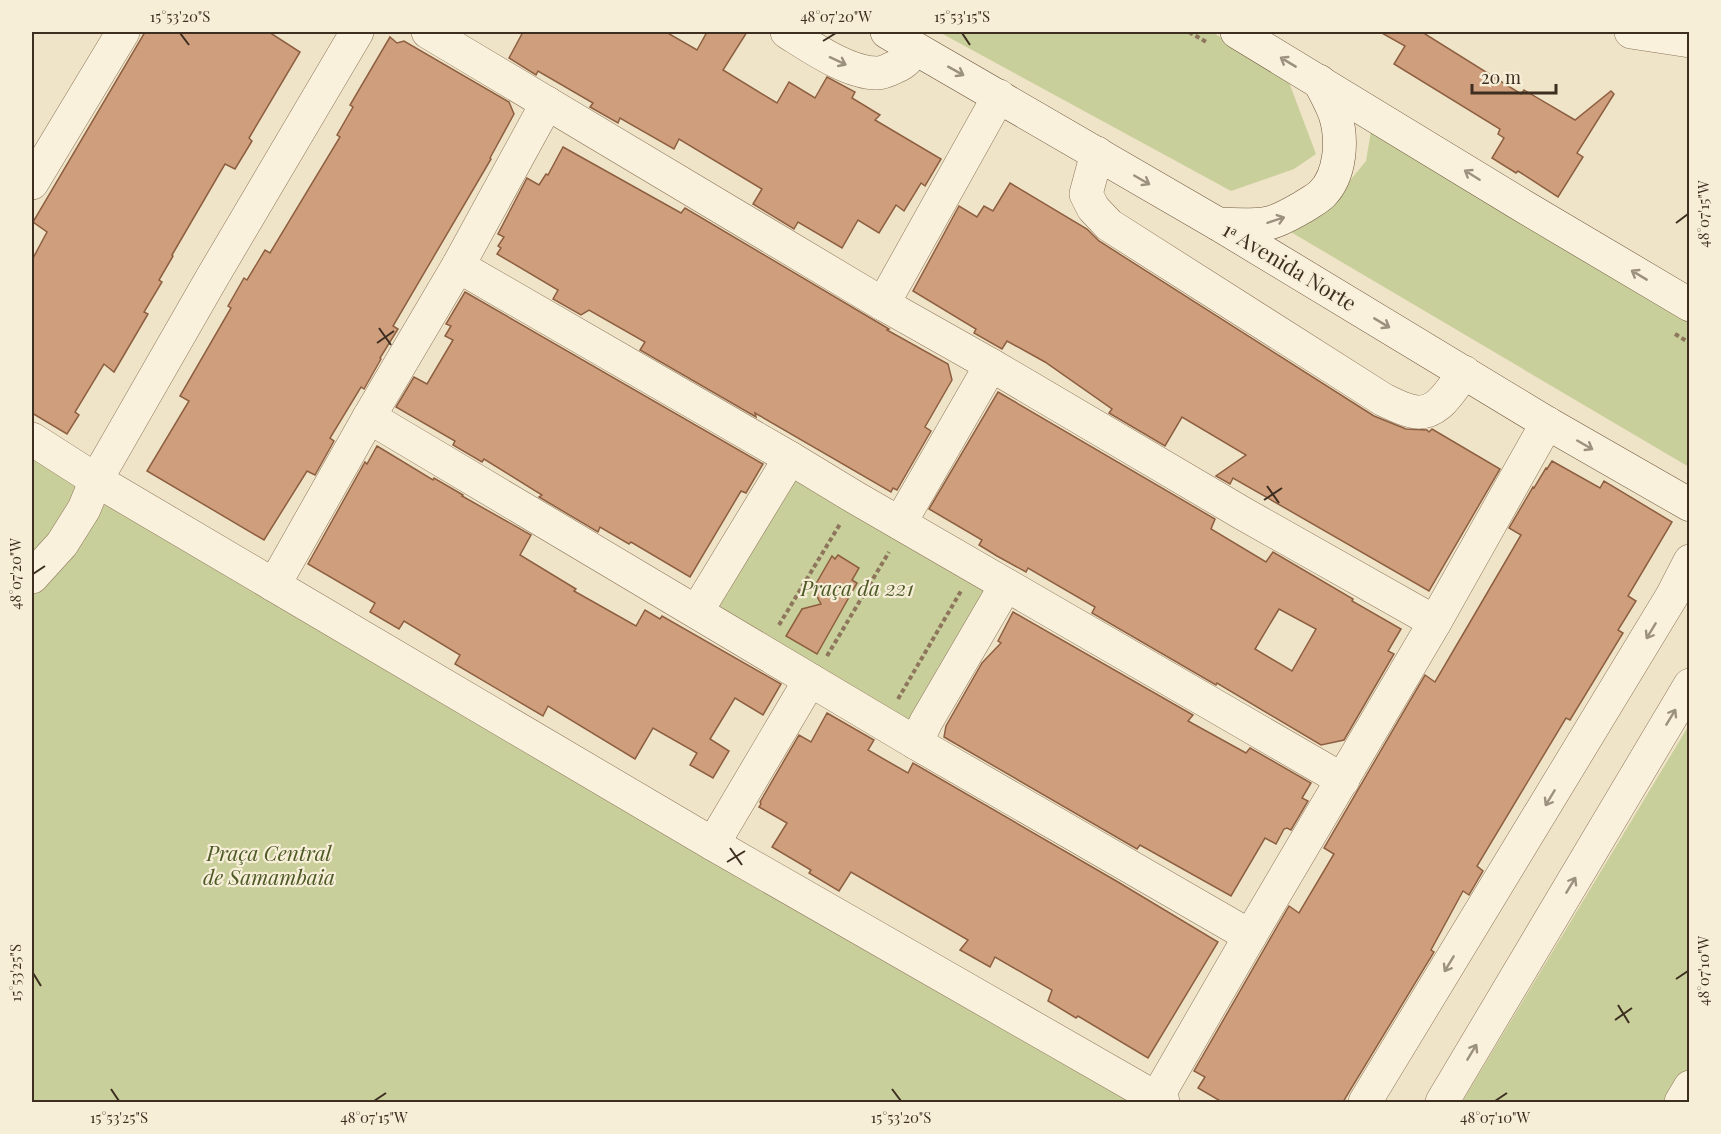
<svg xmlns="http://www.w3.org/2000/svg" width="1721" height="1134" font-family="'Playfair Display',serif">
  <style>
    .green { fill: #c9cf9b }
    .building { fill: #cf9f7d; stroke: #8d5f41; stroke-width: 1.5; fill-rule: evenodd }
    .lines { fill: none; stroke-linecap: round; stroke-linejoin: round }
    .minor-casing { stroke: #8d765c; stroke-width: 34 }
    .tertiary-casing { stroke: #8d765c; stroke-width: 34 }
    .secondary-casing { stroke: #6f573f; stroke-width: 34 }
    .path { stroke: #8d765c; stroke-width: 4; stroke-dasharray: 4.5 3; stroke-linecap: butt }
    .minor { stroke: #faf1dc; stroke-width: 33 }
    .tertiary { stroke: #faf1dc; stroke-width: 33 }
    .secondary { stroke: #faf1dc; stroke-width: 33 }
    .oneway { stroke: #9c907e }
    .ticks { fill: none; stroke: #3d2e20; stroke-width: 2 }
    .labels { text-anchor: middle; stroke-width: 4.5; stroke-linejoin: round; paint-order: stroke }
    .street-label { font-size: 21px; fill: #3d2e20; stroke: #f7eed8 }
    .park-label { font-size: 21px; font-style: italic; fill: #4d5a26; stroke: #f7eed8 }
    .neatline { fill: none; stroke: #3d2e20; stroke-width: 2 }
    .ticks-label { font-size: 15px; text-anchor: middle; fill: #3d2e20 }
  </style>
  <rect width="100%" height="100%" fill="#f0e4c8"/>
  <!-- green -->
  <g class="green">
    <polygon points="939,32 1212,32 1287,77 1316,154 1294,169 1231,191"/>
    <polygon points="1372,125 1689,315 1689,467 1284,228 1333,201 1366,161"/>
    <polygon points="791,449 999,574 911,722 703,597"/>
    <polygon points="32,455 1143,1102 32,1102"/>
    <polygon points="1689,725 1689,1102 1462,1102"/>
  </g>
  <!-- building -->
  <g class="building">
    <polygon points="145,32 269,32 300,52 249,138 252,141 235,169 225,164 172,255 173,256 159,280 162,282 144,312 148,314 114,372 104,364 75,412 79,415 67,434 32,413 32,260 47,232 33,222"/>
    <polygon points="523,32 666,32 697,50 707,32 747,32 723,70 777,103 789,82 815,98 827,77 855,92 852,98 880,115 875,120 941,159 925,186 921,183 904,211 896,205 879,233 858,220 842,248 798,222 794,229 753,204 762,189 679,139 674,149 620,118 618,123 590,107 593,103 538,71 536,75 509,58"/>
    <polygon points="1380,32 1422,32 1521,94 1524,90 1575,120 1611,91 1614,94 1577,153 1583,157 1558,197 1518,171 1516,173 1492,158 1504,138 1498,134 1500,129 1394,64 1405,46"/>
    <polygon points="390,37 397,43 404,41 509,102 514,114 490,158 491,159 393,326 398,329 380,358 381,359 364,389 361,387 330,438 334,441 315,475 307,471 264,540 147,471 189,401 180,396 231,308 228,306 244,278 247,280 265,250 270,253 340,137 337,135 353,107 350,105"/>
    <polygon points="563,147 681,213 685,208 889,329 887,330 948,364 952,380 925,427 931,431 897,490 893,488 891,492 755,413 756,417 640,350 645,342 589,310 581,315 553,299 558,290 497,254 501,248 498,246 504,237 498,234 527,178 539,185 546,174 548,175"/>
    <polygon points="1010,183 1087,229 1099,241 1374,416 1406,429 1427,430 1429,432 1432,429 1500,469 1429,591 1233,478 1230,484 1216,476 1246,455 1182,417 1165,446 1109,413 1112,409 1045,362 1007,341 1002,349 974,333 976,329 913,291 959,206 977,217 984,206 993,211"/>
    <polygon points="465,292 763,464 746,493 741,491 690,577 631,542 629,544 600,527 598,532 539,497 542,495 484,459 482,462 453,445 455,441 396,407 414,377 427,384 453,340 445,336 451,326 446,324"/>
    <path d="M998 392 1215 519 1211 529 1266 562 1273 552 1353 599 1352 601 1401 629 1388 651 1394 654 1344 740 1321 745 1217 683 1216 685 1092 613 1095 607 1028 568 1026 572 997 556 979 545 982 540 929 509ZM1279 609 1316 629 1292 671 1255 649Z"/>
    <polygon points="377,446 433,480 434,478 463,495 462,496 531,535 520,555 576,589 574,591 636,626 645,610 660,619 662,616 781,684 763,715 735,698 710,739 729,751 713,778 690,765 697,753 653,728 635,759 548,706 543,716 455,664 460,655 404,621 399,629 370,612 375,603 308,564 365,462 367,464"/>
    <polygon points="1552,461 1600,488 1604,481 1672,522 1628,596 1636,601 1618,630 1623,633 1570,720 1566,718 1477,866 1483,871 1469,895 1463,891 1431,950 1434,952 1343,1102 1222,1102 1198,1088 1205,1077 1194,1071 1289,906 1299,913 1334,854 1324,848 1425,675 1435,682 1469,624 1521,535 1509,528 1533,487 1534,488 1546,468 1547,469"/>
    <polygon points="838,555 859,568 852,580 857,583 817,654 786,636 802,609 821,604 813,589 832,556 835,559"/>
    <polygon points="1013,612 1193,715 1188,721 1246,753 1250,748 1311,783 1302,798 1308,801 1291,830 1287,828 1284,829 1276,844 1265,838 1231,896 1140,845 1137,849 944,737 946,726 982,663 1001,643 998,641"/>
    <polygon points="827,713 874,740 868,750 908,773 913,763 1118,882 1218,942 1148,1058 1078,1016 1076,1018 1048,1001 1052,990 995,957 990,967 960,950 968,940 851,872 839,891 809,873 811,870 772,847 787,823 759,807 761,804 760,802 799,735 811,742"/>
  </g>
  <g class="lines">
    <!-- minor casing -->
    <g class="minor-casing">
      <g id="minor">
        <polyline points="428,32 883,304 991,365 1242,513 1435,622"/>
        <path d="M787 32C811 47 848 73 877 73 882 73 889 70 895 67 905 63 910 58 913 48"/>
        <polyline points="1631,32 1690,41"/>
        <path d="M1097 153 1086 194 1093 208 1109 225 1384 400C1393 404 1402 409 1411 411 1437 418 1451 390 1464 372"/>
        <polyline points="32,183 123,32"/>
        <polyline points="458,266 790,458 856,498 1343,780"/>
        <polyline points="883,304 999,96"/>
        <polyline points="369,417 916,743 1250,936"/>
        <polyline points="900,523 991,365"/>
        <polyline points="32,577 62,544 84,509 96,480 213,276 357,32"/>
        <polyline points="274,585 369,417 458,266 547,103"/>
        <polyline points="697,611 790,458"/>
        <polyline points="916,743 926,722 1006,585"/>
        <polyline points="713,844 810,680"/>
        <polyline points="1156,1099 1250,936 1435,622 1547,423"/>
        <polyline points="1365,1102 1672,596 1690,561"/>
        <polyline points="1442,1102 1690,685"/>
        <polyline points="1681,1102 1690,1087"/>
      </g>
    </g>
    <!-- tertiary casing -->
    <g class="tertiary-casing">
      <polyline id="tertiary" points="32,439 96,480 274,585 713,844 1163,1102"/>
    </g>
    <!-- secondary casing -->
    <g class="secondary-casing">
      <g id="secondary">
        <polyline points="887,32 1218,224 1547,423 1690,505"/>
        <polyline points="1237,32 1523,206 1690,305"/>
        <path d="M1218 224C1235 225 1253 226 1269 223 1281 220 1292 213 1303 207 1309 203 1317 199 1322 194 1341 175 1343 139 1335 114 1331 103 1325 92 1319 81"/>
      </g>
    </g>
    <!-- path -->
    <g class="path">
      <polyline points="1189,32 1208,43"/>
      <polyline points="1675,334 1690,343"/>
      <polyline points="779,625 840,524"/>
      <polyline points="827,656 889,552"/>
      <polyline points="898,699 961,591"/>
    </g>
    <!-- minor -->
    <use href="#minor" class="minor"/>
    <!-- tertiary -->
    <use href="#tertiary" class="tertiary"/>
    <!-- secondary -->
    <use href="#secondary" class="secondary"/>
  </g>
  <!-- one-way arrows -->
  <defs><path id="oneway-shaft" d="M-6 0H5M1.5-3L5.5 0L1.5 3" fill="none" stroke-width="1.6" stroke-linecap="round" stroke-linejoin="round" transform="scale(1.5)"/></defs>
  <g class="oneway">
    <use href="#oneway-shaft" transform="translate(838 61) rotate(25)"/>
    <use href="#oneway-shaft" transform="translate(1288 62) rotate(-149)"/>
    <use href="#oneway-shaft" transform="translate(956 71) rotate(29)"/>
    <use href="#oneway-shaft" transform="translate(1472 175) rotate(-148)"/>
    <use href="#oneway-shaft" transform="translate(1142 180) rotate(30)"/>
    <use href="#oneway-shaft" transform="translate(1276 220) rotate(-18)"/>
    <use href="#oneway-shaft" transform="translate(1639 275) rotate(-149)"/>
    <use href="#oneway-shaft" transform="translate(1382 323) rotate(31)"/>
    <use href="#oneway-shaft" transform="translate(1585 445) rotate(30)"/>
    <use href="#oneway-shaft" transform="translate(1651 631) rotate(121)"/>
    <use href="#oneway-shaft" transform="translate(1671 717) rotate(-59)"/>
    <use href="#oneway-shaft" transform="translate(1550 798) rotate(121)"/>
    <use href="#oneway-shaft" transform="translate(1571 885) rotate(-59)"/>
    <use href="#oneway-shaft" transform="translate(1449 964) rotate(121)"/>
    <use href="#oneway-shaft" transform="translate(1472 1052) rotate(-59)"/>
  </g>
  <!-- ticks -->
  <path class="ticks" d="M180 33 189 45M962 33 970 45M823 41 836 33M1676 223 1688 214M379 328 391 345M377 343 394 331M1267 486 1279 503M1264 500 1282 488M33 574 45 566M730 848 742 865M727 862 745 851M33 973 41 986M1676 979 1688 971M1618 1005 1629 1023M1615 1020 1632 1008M111 1089 119 1101M892 1089 901 1101M374 1101 386 1093M1495 1101 1507 1093"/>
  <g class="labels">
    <!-- street labels -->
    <g class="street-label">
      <text transform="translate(1289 267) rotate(31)" y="7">1ᵃ Avenida Norte</text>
    </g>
    <!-- park labels -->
    <g class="park-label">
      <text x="857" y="596">Praça da 221</text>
      <text x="269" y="861">Praça Central<tspan x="269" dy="24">de Samambaia</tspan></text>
    </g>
  </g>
  <!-- border -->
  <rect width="1721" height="1134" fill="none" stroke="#f7eed8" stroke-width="66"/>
  <!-- scale -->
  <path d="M1472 84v9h84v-9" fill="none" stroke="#3d2e20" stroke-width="3"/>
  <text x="1481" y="84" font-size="18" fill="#3d2e20" stroke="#f7eed8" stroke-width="4.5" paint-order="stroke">20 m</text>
  <rect x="33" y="33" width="1655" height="1068" class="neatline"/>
  <g class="ticks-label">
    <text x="180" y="22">15°53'20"S</text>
    <text x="836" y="22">48°07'20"W</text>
    <text x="962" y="22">15°53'15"S</text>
    <text transform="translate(1704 214) rotate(-90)" y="5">48°07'15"W</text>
    <text transform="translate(16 574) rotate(-90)" y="5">48°07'20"W</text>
    <text transform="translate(1704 971) rotate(-90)" y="5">48°07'10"W</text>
    <text transform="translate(16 973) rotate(-90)" y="5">15°53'25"S</text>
    <text x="119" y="1123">15°53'25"S</text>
    <text x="374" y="1123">48°07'15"W</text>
    <text x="901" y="1123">15°53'20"S</text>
    <text x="1495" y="1123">48°07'10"W</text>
  </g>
</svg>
